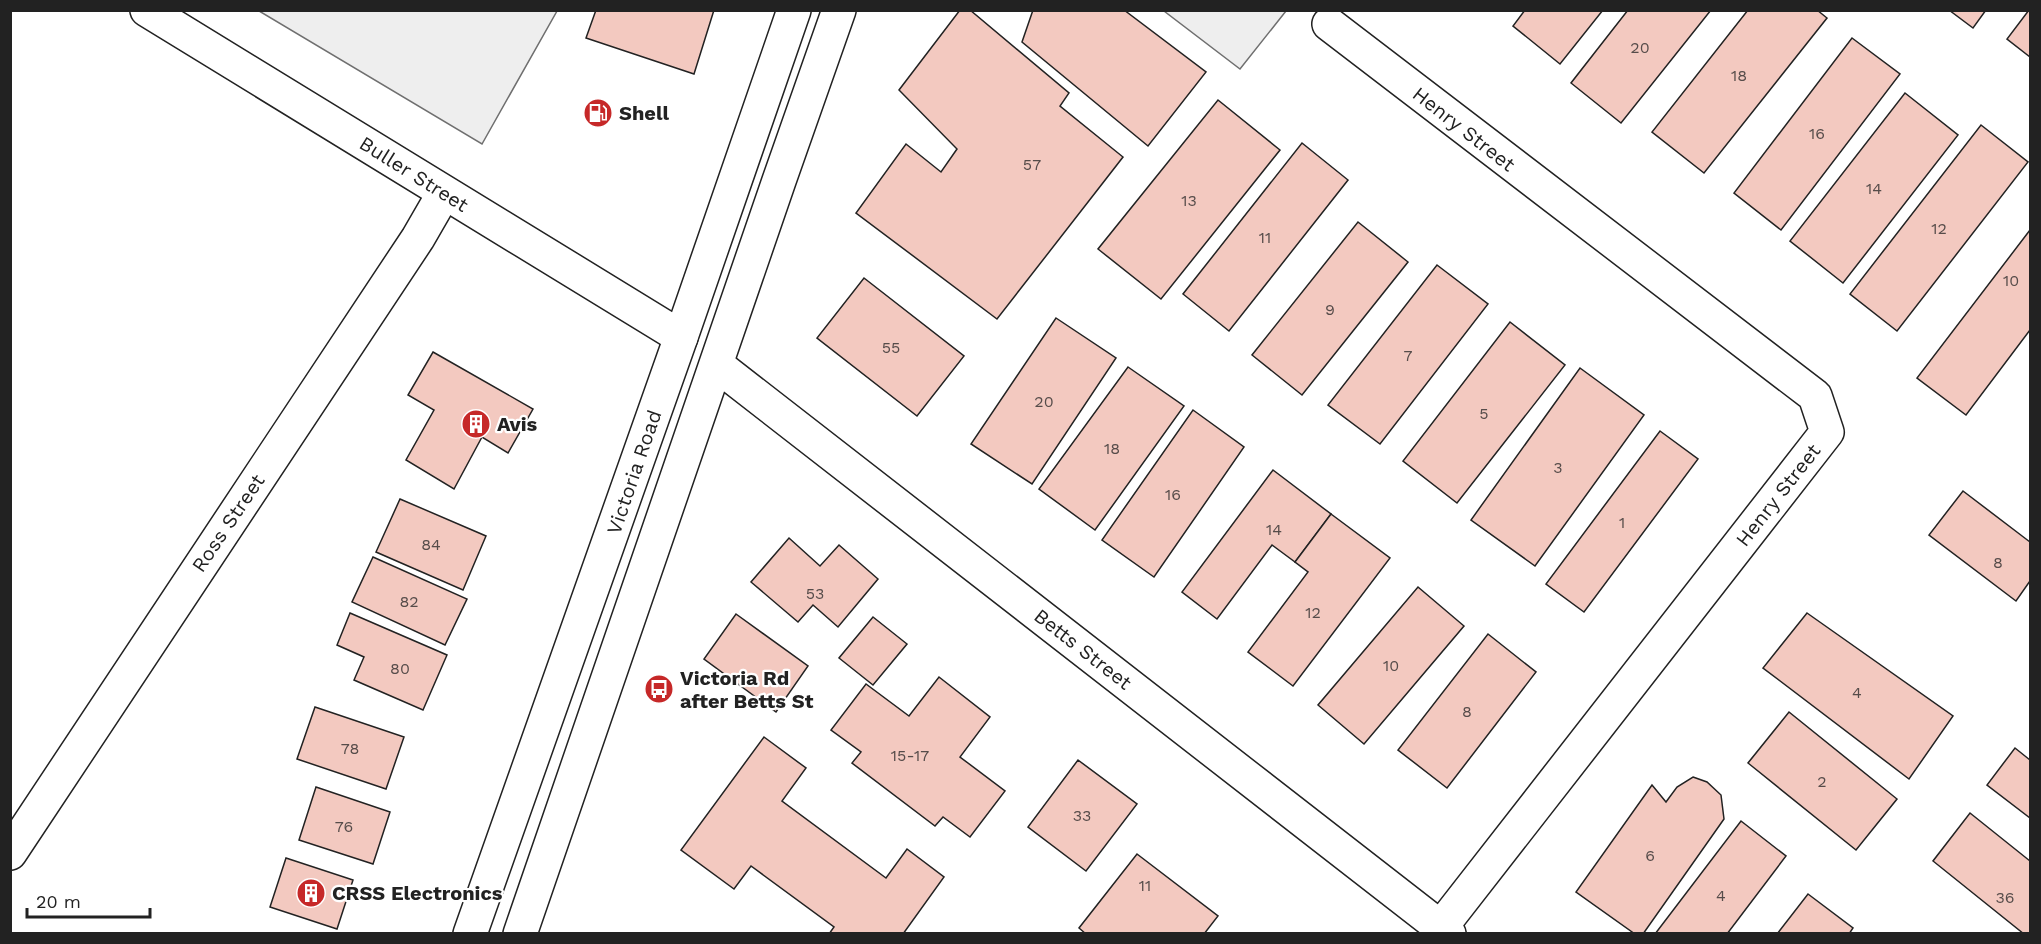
<svg xmlns="http://www.w3.org/2000/svg" width="2041" height="944" font-family="'Work Sans',sans-serif">
  <style>
    .green { fill: #eee; stroke: #6f6f6f; stroke-width: 1.5 }
    .building { fill: #f3c9c0; stroke: #222; stroke-width: 1.5 }
    .lines { fill: none; stroke-linecap: round; stroke-linejoin: round }
    .minor-casing { stroke: #222; stroke-width: 36 }
    .tertiary-casing { stroke: #222; stroke-width: 36 }
    .primary-casing { stroke: #222; stroke-width: 36 }
    .minor { stroke: #fff; stroke-width: 33 }
    .tertiary { stroke: #fff; stroke-width: 33 }
    .primary { stroke: #fff; stroke-width: 33 }
    .labels { text-anchor: middle; stroke-width: 4.5; stroke-linejoin: round; paint-order: stroke }
    .number-label { font-size: 16px; fill: #564c4a }
    .poi-label { font-size: 20px; font-weight: bold; fill: #222; stroke: #fff; text-anchor: start }
    .street-label { font-size: 20px; fill: #222; stroke: #fff }
  </style>
  <rect width="100%" height="100%" fill="#fff"/>
  <!-- green -->
  <g class="green">
    <polygon points="259,11 557,11 482,144"/>
    <polygon points="1164,11 1286,11 1240,69"/>
  </g>
  <!-- building -->
  <g class="building">
    <polygon points="596,10 714,10 694,74 586,38"/>
    <polygon points="960,10 970,10 1069,93 1060,106 1123,157 997,319 856,213 906,144 941,172 957,149 899,90"/>
    <polygon points="1033,10 1124,10 1206,72 1148,146 1022,42"/>
    <polygon points="1525,10 1603,10 1560,64 1513,26"/>
    <polygon points="1628,10 1711,10 1621,123 1571,83"/>
    <polygon points="1748,10 1817,10 1827,18 1704,173 1652,132"/>
    <polygon points="1949,10 1986,10 1973,28"/>
    <polygon points="2029,10 2030,10 2030,57 2007,39"/>
    <polygon points="1852,38 1900,74 1781,230 1734,193"/>
    <polygon points="1905,93 1958,135 1843,283 1790,241"/>
    <polygon points="1218,100 1280,150 1161,299 1098,249"/>
    <polygon points="1981,125 2028,162 1897,331 1850,294"/>
    <polygon points="1302,143 1348,180 1229,331 1183,294"/>
    <polygon points="1358,222 1408,262 1302,395 1252,355"/>
    <polygon points="2030,230 2030,330 1966,415 1917,378"/>
    <polygon points="1437,265 1488,304 1380,444 1328,405"/>
    <polygon points="864,278 964,356 917,416 817,338"/>
    <polygon points="1056,318 1116,358 1032,484 971,444"/>
    <polygon points="1510,322 1565,365 1457,503 1403,461"/>
    <polygon points="433,352 533,409 508,453 482,437 454,489 406,460 434,410 408,395"/>
    <polygon points="1128,367 1184,406 1095,530 1039,489"/>
    <polygon points="1580,368 1644,415 1535,566 1471,520"/>
    <polygon points="1193,410 1244,447 1154,577 1102,540"/>
    <polygon points="1660,431 1698,459 1584,612 1546,584"/>
    <polygon points="1273,470 1331,514 1295,562 1272,545 1217,619 1182,592"/>
    <polygon points="1963,491 2030,542 2030,581 2016,601 1929,535"/>
    <polygon points="400,499 486,536 463,590 376,552"/>
    <polygon points="1331,514 1390,558 1293,686 1248,652 1308,572 1295,562"/>
    <polygon points="789,538 820,566 839,545 878,579 838,627 813,605 798,622 751,582"/>
    <polygon points="373,557 467,599 445,645 352,602"/>
    <polygon points="1418,587 1464,626 1364,744 1318,705"/>
    <polygon points="350,613 447,655 423,710 354,680 364,657 337,645"/>
    <polygon points="1807,613 1953,716 1909,779 1763,668"/>
    <polygon points="736,614 808,666 776,712 704,659"/>
    <polygon points="873,617 907,644 873,685 839,658"/>
    <polygon points="1488,634 1536,672 1447,788 1398,750"/>
    <polygon points="939,677 990,717 960,757 1005,791 970,837 943,817 935,826 852,763 861,752 831,730 866,684 909,716"/>
    <polygon points="315,707 404,737 386,789 297,759"/>
    <polygon points="1789,712 1897,799 1856,850 1748,763"/>
    <polygon points="764,737 806,768 782,801 886,878 907,849 944,877 903,934 829,934 834,927 751,866 734,889 681,850"/>
    <polygon points="2015,748 2030,760 2030,818 1987,785"/>
    <polygon points="1078,760 1137,804 1086,871 1028,827"/>
    <polygon points="1693,777 1707,782 1721,795 1724,819 1643,934 1635,934 1576,892 1652,785 1666,802 1677,787"/>
    <polygon points="316,787 390,812 373,864 299,840"/>
    <polygon points="1970,813 2030,861 2030,934 2024,934 1933,861"/>
    <polygon points="1741,821 1786,856 1727,934 1655,934"/>
    <polygon points="1137,854 1218,916 1204,934 1086,934 1079,928"/>
    <polygon points="286,858 353,880 337,929 270,907"/>
    <polygon points="1808,894 1853,928 1849,934 1777,934"/>
  </g>
  <g class="lines">
    <!-- minor casing -->
    <g class="minor-casing">
      <g id="minor">
        <polyline points="147,10 681,337"/>
        <polyline points="1329,24 1815,396 1827,432 1441,927"/>
        <polyline points="10,853 418,238 444,193"/>
      </g>
    </g>
    <!-- tertiary casing -->
    <g class="tertiary-casing">
      <polyline id="tertiary" points="717,365 1449,934"/>
    </g>
    <!-- primary casing -->
    <g class="primary-casing">
      <g id="primary">
        <polyline points="470,934 681,337 794,10"/>
        <path d="M520 934C627 626 730 317 839 10"/>
      </g>
    </g>
    <!-- minor -->
    <use href="#minor" class="minor"/>
    <!-- tertiary -->
    <use href="#tertiary" class="tertiary"/>
    <!-- primary -->
    <use href="#primary" class="primary"/>
  </g>
  <!-- icons -->
  <defs>
    <g id="fuel-disc" transform="scale(1.5)"><circle r="9.5" fill="#c62828" stroke="#fff"/><path d="M-5.5-6h7V0h2V4h1.3V-2.5L3-4.5l.8-.8L6-3V5H2.5V1h-1V6h-7ZM-4.2-4.7v3.2H.2V-4.7Z" fill="#fff"/></g>
    <g id="building-disc" transform="scale(1.5)"><circle r="9.5" fill="#c62828" stroke="#fff"/><path d="M-4-6H4V6H1V3H-1V6H-4ZM-2.5-4.3h1.7v1.8h-1.7ZM.8-4.3h1.7v1.8H.8ZM-2.5-1h1.7V.8h-1.7ZM.8-1h1.7V.8H.8Z" fill="#fff"/></g>
    <g id="bus-disc" transform="scale(1.5)"><circle r="9.5" fill="#c62828" stroke="#fff"/><path d="M-5-6H5V4H4V6H2V4H-2V6H-4V4H-5ZM-3.5-4V0h7V-4ZM-3.5 1.2v1.5H-2V1.2ZM2 1.2v1.5H3.5V1.2Z" fill="#fff"/></g>
  </defs>
  <g fill-rule="evenodd">
    <use href="#fuel-disc" x="598" y="113"/>
    <use href="#building-disc" x="476" y="424"/>
    <use href="#bus-disc" x="659" y="689"/>
    <use href="#building-disc" x="311" y="893"/>
  </g>
  <g class="labels">
    <!-- number labels -->
    <g class="number-label">
      <text x="1640" y="53">20</text>
      <text x="1739" y="81">18</text>
      <text x="1817" y="139">16</text>
      <text x="1032" y="170">57</text>
      <text x="1874" y="194">14</text>
      <text x="1189" y="206">13</text>
      <text x="1939" y="234">12</text>
      <text x="1265" y="243">11</text>
      <text x="2011" y="286">10</text>
      <text x="1330" y="315">9</text>
      <text x="891" y="353">55</text>
      <text x="1408" y="361">7</text>
      <text x="1044" y="407">20</text>
      <text x="1484" y="419">5</text>
      <text x="1112" y="454">18</text>
      <text x="1558" y="473">3</text>
      <text x="1173" y="500">16</text>
      <text x="1622" y="528">1</text>
      <text x="1274" y="535">14</text>
      <text x="431" y="550">84</text>
      <text x="1998" y="568">8</text>
      <text x="815" y="599">53</text>
      <text x="409" y="607">82</text>
      <text x="1313" y="618">12</text>
      <text x="1391" y="671">10</text>
      <text x="400" y="674">80</text>
      <text x="1857" y="698">4</text>
      <text x="1467" y="717">8</text>
      <text x="350" y="754">78</text>
      <text x="910" y="761">15-17</text>
      <text x="1822" y="787">2</text>
      <text x="1082" y="821">33</text>
      <text x="344" y="832">76</text>
      <text x="1650" y="861">6</text>
      <text x="1145" y="891">11</text>
      <text x="1721" y="901">4</text>
      <text x="2005" y="903">36</text>
    </g>
    <!-- poi labels -->
    <g class="poi-label">
      <text x="619" y="120">Shell</text>
      <text x="497" y="431">Avis</text>
      <text x="680" y="685">Victoria Rd<tspan x="680" dy="23">after Betts St</tspan></text>
      <text x="332" y="900">CRSS Electronics</text>
    </g>
    <!-- street labels -->
    <g class="street-label">
      <text transform="translate(1464 129) rotate(38)" y="7">Henry Street</text>
      <text transform="translate(414 174) rotate(32)" y="7">Buller Street</text>
      <text transform="translate(634 472) rotate(-71)" y="7">Victoria Road</text>
      <text transform="translate(1778 495) rotate(-52)" y="7">Henry Street</text>
      <text transform="translate(228 523) rotate(-56)" y="7">Ross Street</text>
      <text transform="translate(1083 649) rotate(38)" y="7">Betts Street</text>
    </g>
  </g>
  <!-- border -->
  <rect width="2041" height="944" fill="none" stroke="#222222" stroke-width="24"/>
  <!-- scale -->
  <path d="M27 908v9h123v-9" fill="none" stroke="#222222" stroke-width="3"/>
  <text x="36" y="908" font-size="18" fill="#222222" stroke="#ffffff" stroke-width="4.5" paint-order="stroke">20 m</text>
</svg>
